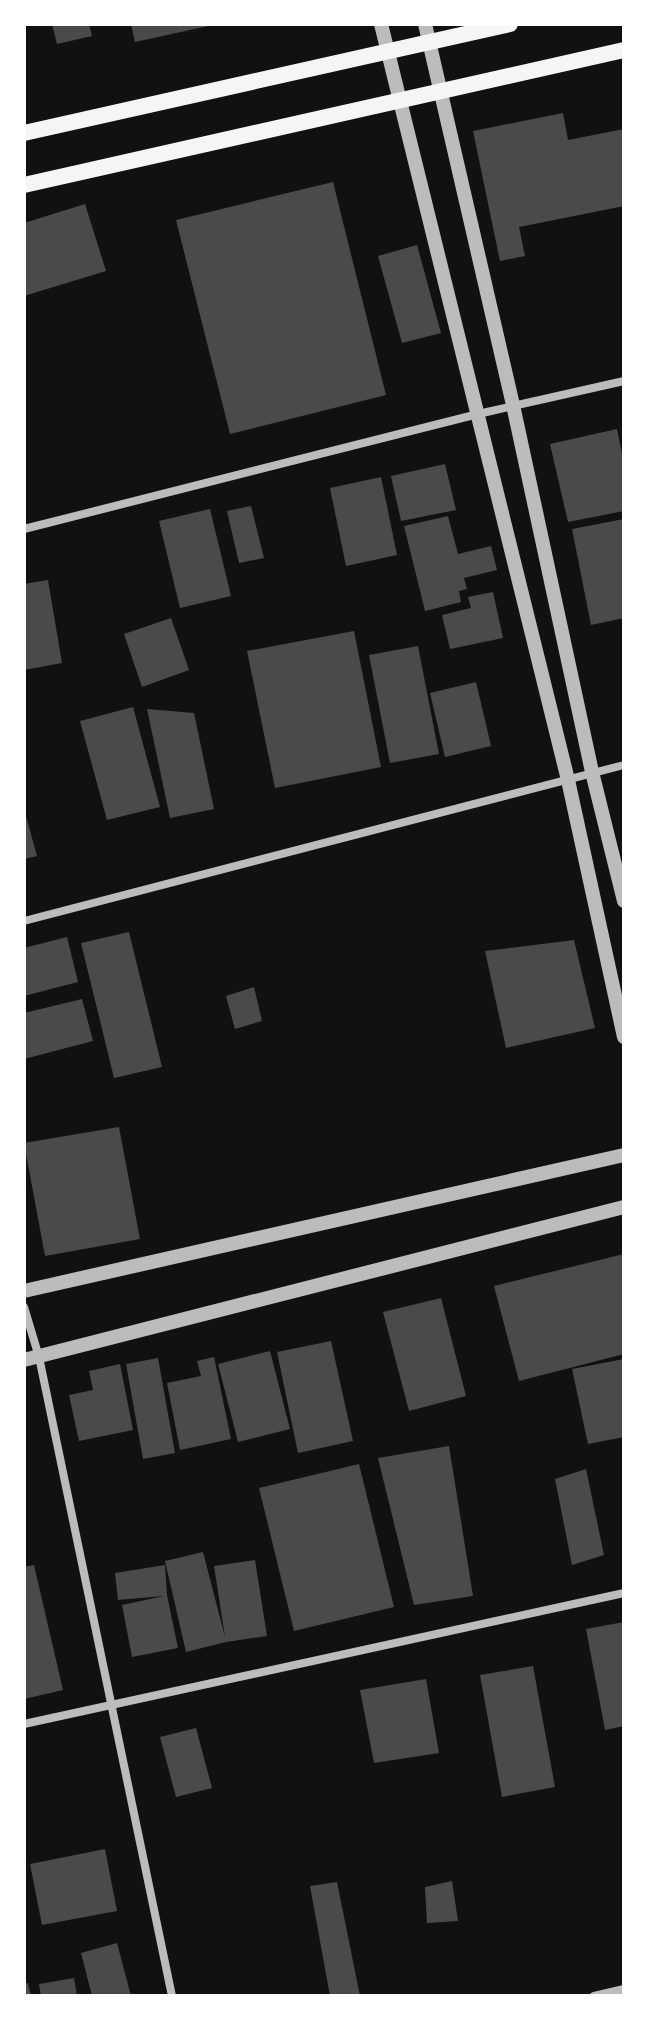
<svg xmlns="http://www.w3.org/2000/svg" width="648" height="2020" font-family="Commissioner,sans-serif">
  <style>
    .building { fill: #4a4a4a }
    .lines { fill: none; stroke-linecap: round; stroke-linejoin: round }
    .minor { stroke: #bcbcbc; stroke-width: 8 }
    .tertiary { stroke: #bcbcbc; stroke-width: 14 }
    .secondary { stroke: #f5f5f5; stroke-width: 16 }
  </style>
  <rect width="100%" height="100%" fill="#111"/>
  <!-- building -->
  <g class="building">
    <polygon points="52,24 89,24 92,36 57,44"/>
    <polygon points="131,24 213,24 213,25 135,42"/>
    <polygon points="563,113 568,140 624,129 624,206 519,227 525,256 500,261 473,131"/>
    <polygon points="333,182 386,395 230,434 176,220"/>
    <polygon points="85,204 106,271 24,296 24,223"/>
    <polygon points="417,245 441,333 402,343 378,256"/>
    <polygon points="617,429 624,464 624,511 568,522 550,444"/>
    <polygon points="445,464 456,510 401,521 391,476"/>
    <polygon points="381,477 397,555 346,566 330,488"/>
    <polygon points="251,506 264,558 239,563 227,511"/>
    <polygon points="210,509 231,596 180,608 159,521"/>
    <polygon points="448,516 458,554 491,546 497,570 464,578 467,589 459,591 461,602 425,611 404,526"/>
    <polygon points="624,519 624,618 591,625 572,529"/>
    <polygon points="48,580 62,663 24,670 24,584"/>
    <polygon points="493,592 503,638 450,649 442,615 471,608 468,597"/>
    <polygon points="171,618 189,670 142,687 124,634"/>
    <polygon points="354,631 381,767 275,788 247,651"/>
    <polygon points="418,646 439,754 390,763 369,655"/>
    <polygon points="476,682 491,746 445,757 430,693"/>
    <polygon points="133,707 160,807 107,820 80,721"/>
    <polygon points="147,709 194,713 214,809 170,818"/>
    <polygon points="24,809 37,856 24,859"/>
    <polygon points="129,932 162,1067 114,1078 81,943"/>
    <polygon points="67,937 78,982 24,996 24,948"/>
    <polygon points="574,940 595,1028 506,1048 485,951"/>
    <polygon points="254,987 262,1021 235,1029 226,996"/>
    <polygon points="82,999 93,1041 24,1059 24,1013"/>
    <polygon points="119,1127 140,1239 45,1256 24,1143"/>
    <polygon points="624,1254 624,1354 519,1381 494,1286"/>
    <polygon points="441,1298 466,1396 409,1411 383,1312"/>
    <polygon points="331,1341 353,1441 298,1453 277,1352"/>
    <polygon points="270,1351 290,1429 238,1442 218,1364"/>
    <polygon points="214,1357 231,1439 180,1450 167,1383 201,1376 197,1361"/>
    <polygon points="158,1358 175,1453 143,1459 126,1364"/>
    <polygon points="624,1359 624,1437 588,1444 572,1369"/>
    <polygon points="120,1364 133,1430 79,1441 69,1395 93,1390 89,1371"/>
    <polygon points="449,1446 473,1596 414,1605 378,1458"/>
    <polygon points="359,1464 394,1607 294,1631 259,1488"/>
    <polygon points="586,1469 604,1555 572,1565 555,1479"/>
    <polygon points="203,1552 225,1637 214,1566 255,1560 267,1636 226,1642 186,1652 165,1561"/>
    <polygon points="34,1565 63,1690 24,1699 24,1567"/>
    <polygon points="165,1565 167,1595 178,1648 132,1657 122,1605 164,1596 118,1600 115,1573"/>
    <polygon points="624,1622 624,1726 605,1730 586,1629"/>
    <polygon points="533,1666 555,1787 502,1797 480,1675"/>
    <polygon points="426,1679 439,1753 374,1763 360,1690"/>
    <polygon points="196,1728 212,1788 176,1797 160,1737"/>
    <polygon points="105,1849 117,1911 42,1925 30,1864"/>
    <polygon points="452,1881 458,1921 427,1923 425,1887"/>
    <polygon points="337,1882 360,1996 330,1996 310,1886"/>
    <polygon points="117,1943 131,1996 92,1996 81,1953"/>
    <polygon points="74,1978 77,1996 41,1996 39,1984"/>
    <polygon points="28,1983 31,1996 24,1996 24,1984"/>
  </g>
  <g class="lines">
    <!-- minor -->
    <g class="minor">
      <polyline points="24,529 478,414 624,381"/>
      <polyline points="24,921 624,765"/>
      <polyline points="24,1307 39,1357 172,1996"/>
      <polyline points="24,1724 624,1593"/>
      <polyline points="594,1996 624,1989"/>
    </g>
    <!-- tertiary -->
    <g class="tertiary">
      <polyline points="381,24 568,780 624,1037"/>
      <polyline points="425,24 513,405 592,772 624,901"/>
      <polyline points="24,1291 624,1155"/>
      <polyline points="24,1360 624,1207"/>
    </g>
    <!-- secondary -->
    <g class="secondary">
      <polyline points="24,133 510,24"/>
      <polyline points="24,185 624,50"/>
    </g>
  </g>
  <!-- border -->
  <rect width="648" height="2020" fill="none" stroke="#ffffff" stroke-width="52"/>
</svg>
